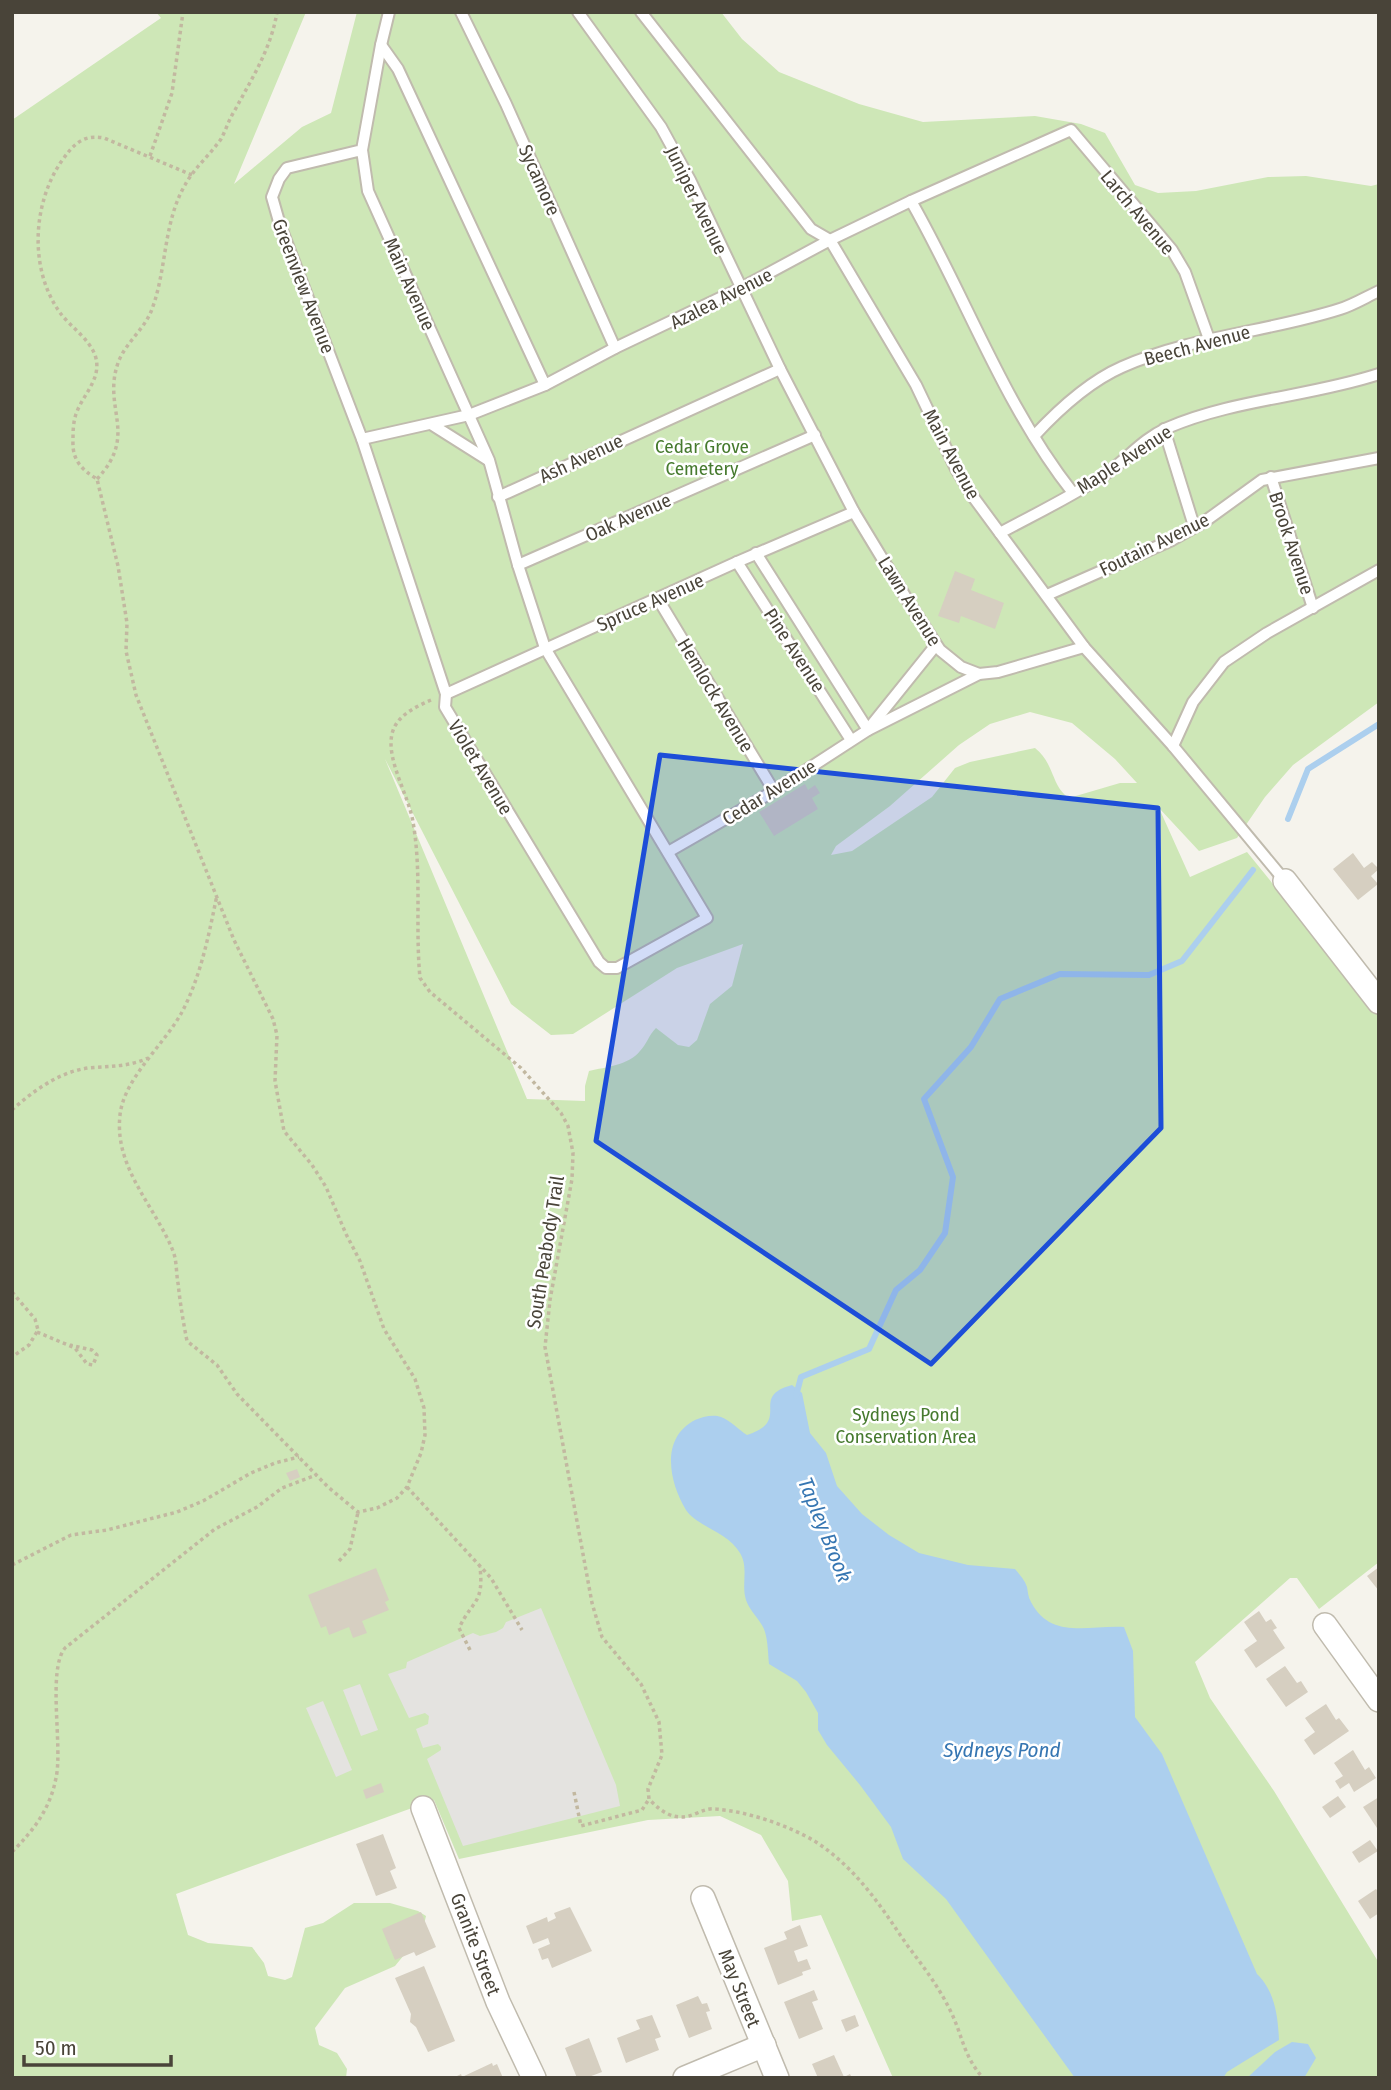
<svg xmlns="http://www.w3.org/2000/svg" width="1391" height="2090" font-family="'Fira Sans Condensed',sans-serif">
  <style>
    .green { fill: #cee7b7; fill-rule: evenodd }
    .parking { fill: #e4e3e0 }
    .water { fill: #accfee }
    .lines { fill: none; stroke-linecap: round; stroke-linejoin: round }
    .stream { stroke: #accfee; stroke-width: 6 }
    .building { fill: #d6cfc1 }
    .lane-casing { stroke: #c0bbae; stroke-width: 14 }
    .street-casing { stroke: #c0bbae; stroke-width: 26 }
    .path { stroke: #c2b8a0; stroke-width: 3.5; stroke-dasharray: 3.5 3.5; stroke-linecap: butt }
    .lane { stroke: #fff; stroke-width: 10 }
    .street { stroke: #fff; stroke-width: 23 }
    .marked { fill: #1d4ed8; fill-opacity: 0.2; stroke: #1d4ed8; stroke-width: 5; stroke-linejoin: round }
    .labels { text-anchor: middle; stroke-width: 5; stroke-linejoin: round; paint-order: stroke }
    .street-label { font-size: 19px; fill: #494439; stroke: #fff }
    .park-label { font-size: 19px; fill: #467a2e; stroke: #fff }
    .water-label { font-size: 21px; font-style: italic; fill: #3676b2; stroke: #fff }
  </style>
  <rect width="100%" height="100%" fill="#f5f3ec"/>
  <!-- green -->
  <path class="green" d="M156 12H306L234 184 302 127 331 113 357 12H721L742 39 779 72 859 104 923 122 1035 116 1081 124 1105 133 1135 185 1158 193 1196 191 1268 177 1306 176 1371 186 1379 184V702L1293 765 1265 797 1237 838 1199 851 1159 808 1190 877 1247 852 1379 1015V1562L1319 1609 1297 1578H1290L1195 1662 1210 1698 1274 1791 1379 1963V2078H893L821 1915 792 1921 788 1881 761 1835 720 1816 648 1820 459 1859 434 1800 176 1894 188 1935 208 1943 252 1947 264 1963 268 1976 285 1980 292 1977 305 1928 323 1923 354 1903H390L418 1911 426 1916 422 1933 395 1966 345 1988 315 2028 319 2045 337 2053 347 2069 346 2078H12V120L161 18ZM1030 712 1072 723 1115 759 1137 783H1120L1069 798C1051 786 1055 764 1035 748L970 762 955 768 932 797 852 851 831 855 836 846 890 806 959 745 990 724ZM385 759 511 1004 551 1035 573 1034 677 968 743 944 732 986 710 1004 697 1040 689 1047 678 1045 656 1028C648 1036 647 1044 640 1051 629 1065 606 1067 589 1071L585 1086V1101L527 1099Z"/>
  <!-- parking -->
  <g class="parking">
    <polygon points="541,1608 616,1785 620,1806 463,1846 427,1759 441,1750 441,1747 438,1744 423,1748 416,1729 428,1724 429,1716 425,1713 409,1718 388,1674 406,1668 407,1662 473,1633 480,1636 496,1632 503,1628 506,1622"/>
    <polygon points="360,1684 378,1730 361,1736 343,1690"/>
    <polygon points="323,1701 352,1770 336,1777 306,1708"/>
  </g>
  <!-- water -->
  <g class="water">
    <path d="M792 1385 802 1393 810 1433 826 1453 837 1486 862 1514 889 1535 919 1553 968 1565 1015 1569C1019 1574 1025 1580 1027 1587 1028 1592 1028 1597 1031 1602 1051 1640 1088 1625 1124 1627L1133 1651 1135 1717 1162 1754 1257 1974C1275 1991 1278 2017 1279 2040L1227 2072 1223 2078H1075L946 1899 903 1859 891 1827 860 1785 827 1745 818 1730V1713L806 1692 797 1681 769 1664C768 1654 768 1642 765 1632 762 1621 750 1612 746 1600 741 1584 749 1568 740 1553 728 1532 696 1526 686 1510 669 1482 660 1438 695 1420 702 1417 713 1414 721 1417 730 1420 739 1430 747 1435 793 1420 748 1397 792 1385Z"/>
    <polygon points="1292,2042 1308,2044 1316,2058 1304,2078 1247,2078 1275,2052"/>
  </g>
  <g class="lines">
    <!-- stream -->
    <g class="stream">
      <polyline points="1288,819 1308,769 1379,724"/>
      <polyline points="796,1396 801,1377 869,1349 896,1290 920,1270 945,1233 953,1177 924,1099 971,1047 1000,999 1060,974 1149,975 1182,961 1253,870"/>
    </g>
  </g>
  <!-- building -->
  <g class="building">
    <polygon points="955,571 975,579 971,590 1004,603 995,629 961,616 959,623 938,616"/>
    <polygon points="805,784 808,790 815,785 820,793 812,798 818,809 774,836 759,812"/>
    <polygon points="1353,853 1364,868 1372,862 1379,869 1371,876 1378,884 1358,900 1333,869"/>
    <polygon points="297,1469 300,1477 290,1481 286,1473"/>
    <polygon points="1379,1567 1379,1591 1367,1576"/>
    <polygon points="376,1568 389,1600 385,1602 389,1610 362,1621 367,1633 353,1638 349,1627 329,1635 326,1626 321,1628 308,1595"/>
    <polygon points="1259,1611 1266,1622 1271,1619 1277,1628 1273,1630 1285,1648 1256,1668 1244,1650 1257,1641 1244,1622"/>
    <polygon points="1285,1666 1297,1683 1301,1681 1308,1692 1286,1707 1266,1679"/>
    <polygon points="1326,1704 1336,1720 1339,1718 1349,1731 1314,1755 1304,1740 1315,1732 1305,1718"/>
    <polygon points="1353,1750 1365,1770 1369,1767 1376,1778 1354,1792 1349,1783 1340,1789 1335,1781 1343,1776 1334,1763"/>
    <polygon points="381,1783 384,1792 366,1799 363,1790"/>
    <polygon points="1338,1796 1346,1807 1330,1818 1322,1807"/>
    <polygon points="1379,1797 1379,1831 1363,1807"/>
    <polygon points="383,1834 396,1868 390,1871 397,1888 376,1896 356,1844"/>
    <polygon points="1370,1840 1378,1851 1359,1863 1352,1852"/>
    <polygon points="1376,1889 1379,1893 1379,1913 1370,1919 1358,1901"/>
    <polygon points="570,1907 592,1951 552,1968 548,1958 542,1960 538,1949 550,1944 548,1938 533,1944 526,1926 547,1917 548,1922 556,1918 554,1913"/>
    <polygon points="421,1912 436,1947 416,1956 414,1952 395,1960 382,1929"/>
    <polygon points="800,1925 808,1946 794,1951 798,1962 807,1959 811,1969 802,1972 803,1975 778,1985 764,1948 787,1939 784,1932"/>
    <polygon points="424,1966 455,2041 428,2052 416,2027 410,2022 411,2014 395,1978"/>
    <polygon points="814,1990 818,2000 812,2002 823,2029 799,2039 784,2002"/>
    <polygon points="698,1996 702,2004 707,2003 710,2011 706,2012 712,2029 689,2038 676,2005"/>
    <polygon points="652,2015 661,2037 655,2039 659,2050 626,2063 617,2038 640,2029 636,2020"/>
    <polygon points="855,2015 859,2026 846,2032 841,2020"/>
    <polygon points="589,2038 602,2072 586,2078 577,2078 565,2048"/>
    <polygon points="834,2055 844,2077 850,2074 852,2078 818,2078 812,2064"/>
    <polygon points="492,2063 493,2066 497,2064 503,2078 453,2078 461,2074 462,2077"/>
  </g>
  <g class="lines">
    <!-- lane casing -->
    <g class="lane-casing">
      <g id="lane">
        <polyline points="461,12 506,104 615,348"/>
        <polyline points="578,12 661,127 690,180 780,369 854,512 908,601 940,650 961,667 979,674"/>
        <polyline points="641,12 811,229 830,240 916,385 956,469 974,498 1084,647 1173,746 1285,881"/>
        <polyline points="381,45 398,69 545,385"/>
        <polyline points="362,150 287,168 279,179 272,197 280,225 362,439 446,694 445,707 599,962 606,968 617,968 707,918 545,648 518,565 489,460 368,191 362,150 381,45 389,12"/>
        <path d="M911 201C966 297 1004 406 1073 493"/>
        <polyline points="431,424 488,460"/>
        <polyline points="1164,429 1194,526"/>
        <path d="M1034 436C1059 409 1088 382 1122 367 1192 336 1268 332 1340 309 1353 305 1366 297 1379 291"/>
        <polyline points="362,439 469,415 545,385 615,348 741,288 830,240 911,201 1071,130 1172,250 1185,272 1209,339"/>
        <polyline points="1271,477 1313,608"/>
        <polyline points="498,497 780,369"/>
        <path d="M1000 533C1035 514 1073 496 1107 473 1128 458 1143 439 1167 428 1234 399 1309 397 1379 374"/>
        <polyline points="756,553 868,730"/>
        <polyline points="737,562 851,740"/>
        <polyline points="518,565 815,435"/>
        <polyline points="1047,595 1172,540 1204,522 1262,480 1379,458"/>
        <polyline points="658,599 774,791"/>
        <polyline points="446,694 737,562 854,512"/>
        <polyline points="870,727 936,645"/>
        <polyline points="1173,746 1193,702 1224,662 1267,633 1379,570"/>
        <polyline points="668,852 774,791 868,730 979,674 998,672 1084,647"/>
      </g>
    </g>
    <!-- street casing -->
    <g class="street-casing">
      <g id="street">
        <polyline points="1285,881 1379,1002"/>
        <polyline points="1325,1625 1379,1700"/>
        <polyline points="423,1808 498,2002 534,2078"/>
        <polyline points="703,1898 777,2078"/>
        <polyline points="685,2078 764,2045"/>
      </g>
    </g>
    <!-- path -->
    <g class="path">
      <polyline points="150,156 172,93 183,12"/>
      <path d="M192 175 104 138C82 134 73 145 61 162 32 205 29 271 61 314 71 327 89 339 95 355 103 378 83 394 76 414 73 423 73 432 73 441 72 460 82 470 97 479L118 566 127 623 126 651 136 695 234 940 273 1019 277 1035 275 1081 284 1131 312 1165 326 1187 346 1234 360 1261 384 1329 415 1379 424 1408 425 1435 421 1453 407 1487 397 1498 377 1508 358 1512 328 1487 237 1394 217 1365 187 1341C183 1321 180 1302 178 1283 176 1273 177 1261 173 1251 155 1206 114 1168 120 1115 124 1078 164 1045 182 1012 201 976 209 934 217 895"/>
      <path d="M97 479C139 434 102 409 118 363 125 343 145 329 152 309 167 269 163 223 185 185 194 168 210 155 221 139 226 130 229 119 235 110 252 78 271 49 277 12"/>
      <path d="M431 700C415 707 396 716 392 734 386 760 409 796 413 822 422 874 415 926 420 978L430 992 521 1068 561 1113 568 1126 573 1153 572 1179 550 1300 545 1347 592 1603 602 1637 641 1684 659 1722 662 1755 648 1789 649 1799C662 1813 676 1822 695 1814 702 1811 708 1808 716 1809 749 1812 788 1825 816 1842 857 1869 880 1905 907 1945 923 1966 939 1987 951 2012 963 2037 963 2055 983 2078"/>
      <path d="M12 1110C33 1091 59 1072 88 1068 109 1066 129 1067 148 1058"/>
      <polyline points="12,1292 35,1319 38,1330 29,1345 12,1357"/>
      <polyline points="37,1332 75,1348 87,1364 93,1365 97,1355 92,1350 70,1345"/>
      <polyline points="407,1487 491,1578 522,1630"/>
      <polyline points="339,1561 350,1549 358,1512"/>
      <polyline points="12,1565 71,1535 107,1530 177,1512 203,1501 251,1473 275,1463 299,1457"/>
      <path d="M470 1650 459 1628C473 1599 484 1604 480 1567"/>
      <polyline points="574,1792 581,1826 642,1810 649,1799"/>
      <path d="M12 1852C34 1830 50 1809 56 1778 63 1747 47 1670 65 1648L215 1529 257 1507 282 1488 316 1475"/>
    </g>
    <!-- lane -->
    <use href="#lane" class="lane"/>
    <!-- street -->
    <use href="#street" class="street"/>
  </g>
  <!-- marked area -->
  <path class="marked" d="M660 755 1158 808 1161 1128 931 1364 596 1141Z"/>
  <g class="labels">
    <!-- street labels -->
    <g class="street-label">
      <text transform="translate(540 180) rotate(66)" y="7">Sycamore</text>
      <text transform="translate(697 200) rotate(64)" y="7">Juniper Avenue</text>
      <text transform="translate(1138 212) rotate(50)" y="7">Larch Avenue</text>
      <text transform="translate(410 284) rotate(66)" y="7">Main Avenue</text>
      <text transform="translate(304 286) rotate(69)" y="7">Greenview Avenue</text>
      <text transform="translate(721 298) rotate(-27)" y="7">Azalea Avenue</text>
      <text transform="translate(1197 345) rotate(-15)" y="7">Beech Avenue</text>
      <text transform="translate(952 454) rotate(62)" y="7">Main Avenue</text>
      <text transform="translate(581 458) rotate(-25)" y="7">Ash Avenue</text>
      <text transform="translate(1124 459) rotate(-33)" y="7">Maple Avenue</text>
      <text transform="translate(628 517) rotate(-24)" y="7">Oak Avenue</text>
      <text transform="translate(1292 543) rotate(72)" y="7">Brook Avenue</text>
      <text transform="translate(1154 544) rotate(-26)" y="7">Foutain Avenue</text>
      <text transform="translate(910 601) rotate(58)" y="7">Lawn Avenue</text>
      <text transform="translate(650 602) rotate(-24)" y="7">Spruce Avenue</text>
      <text transform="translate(795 650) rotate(57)" y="7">Pine Avenue</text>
      <text transform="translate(716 695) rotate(59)" y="7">Hemlock Avenue</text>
      <text transform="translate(481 767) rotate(59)" y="7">Violet Avenue</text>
      <text transform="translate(769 792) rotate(-32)" y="7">Cedar Avenue</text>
      <text transform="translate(545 1252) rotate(-81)" y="7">South Peabody Trail</text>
      <text transform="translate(476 1944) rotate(69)" y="7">Granite Street</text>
      <text transform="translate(740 1988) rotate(68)" y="7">May Street</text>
    </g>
    <!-- park labels -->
    <g class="park-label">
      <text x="702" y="453">Cedar Grove<tspan x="702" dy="22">Cemetery</tspan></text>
      <text x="906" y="1421">Sydneys Pond<tspan x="906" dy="22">Conservation Area</tspan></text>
    </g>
    <!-- water labels -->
    <g class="water-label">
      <text transform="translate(825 1530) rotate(68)" y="7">Tapley Brook</text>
      <text x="1002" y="1757">Sydneys Pond</text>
    </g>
  </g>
  <!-- border -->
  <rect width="1391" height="2090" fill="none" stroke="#494439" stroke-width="28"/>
  <!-- scale -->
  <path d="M24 2055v10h147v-10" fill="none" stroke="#494439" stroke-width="3.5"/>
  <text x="35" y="2055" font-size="21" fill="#494439" stroke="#ffffff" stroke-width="5" paint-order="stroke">50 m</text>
</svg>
